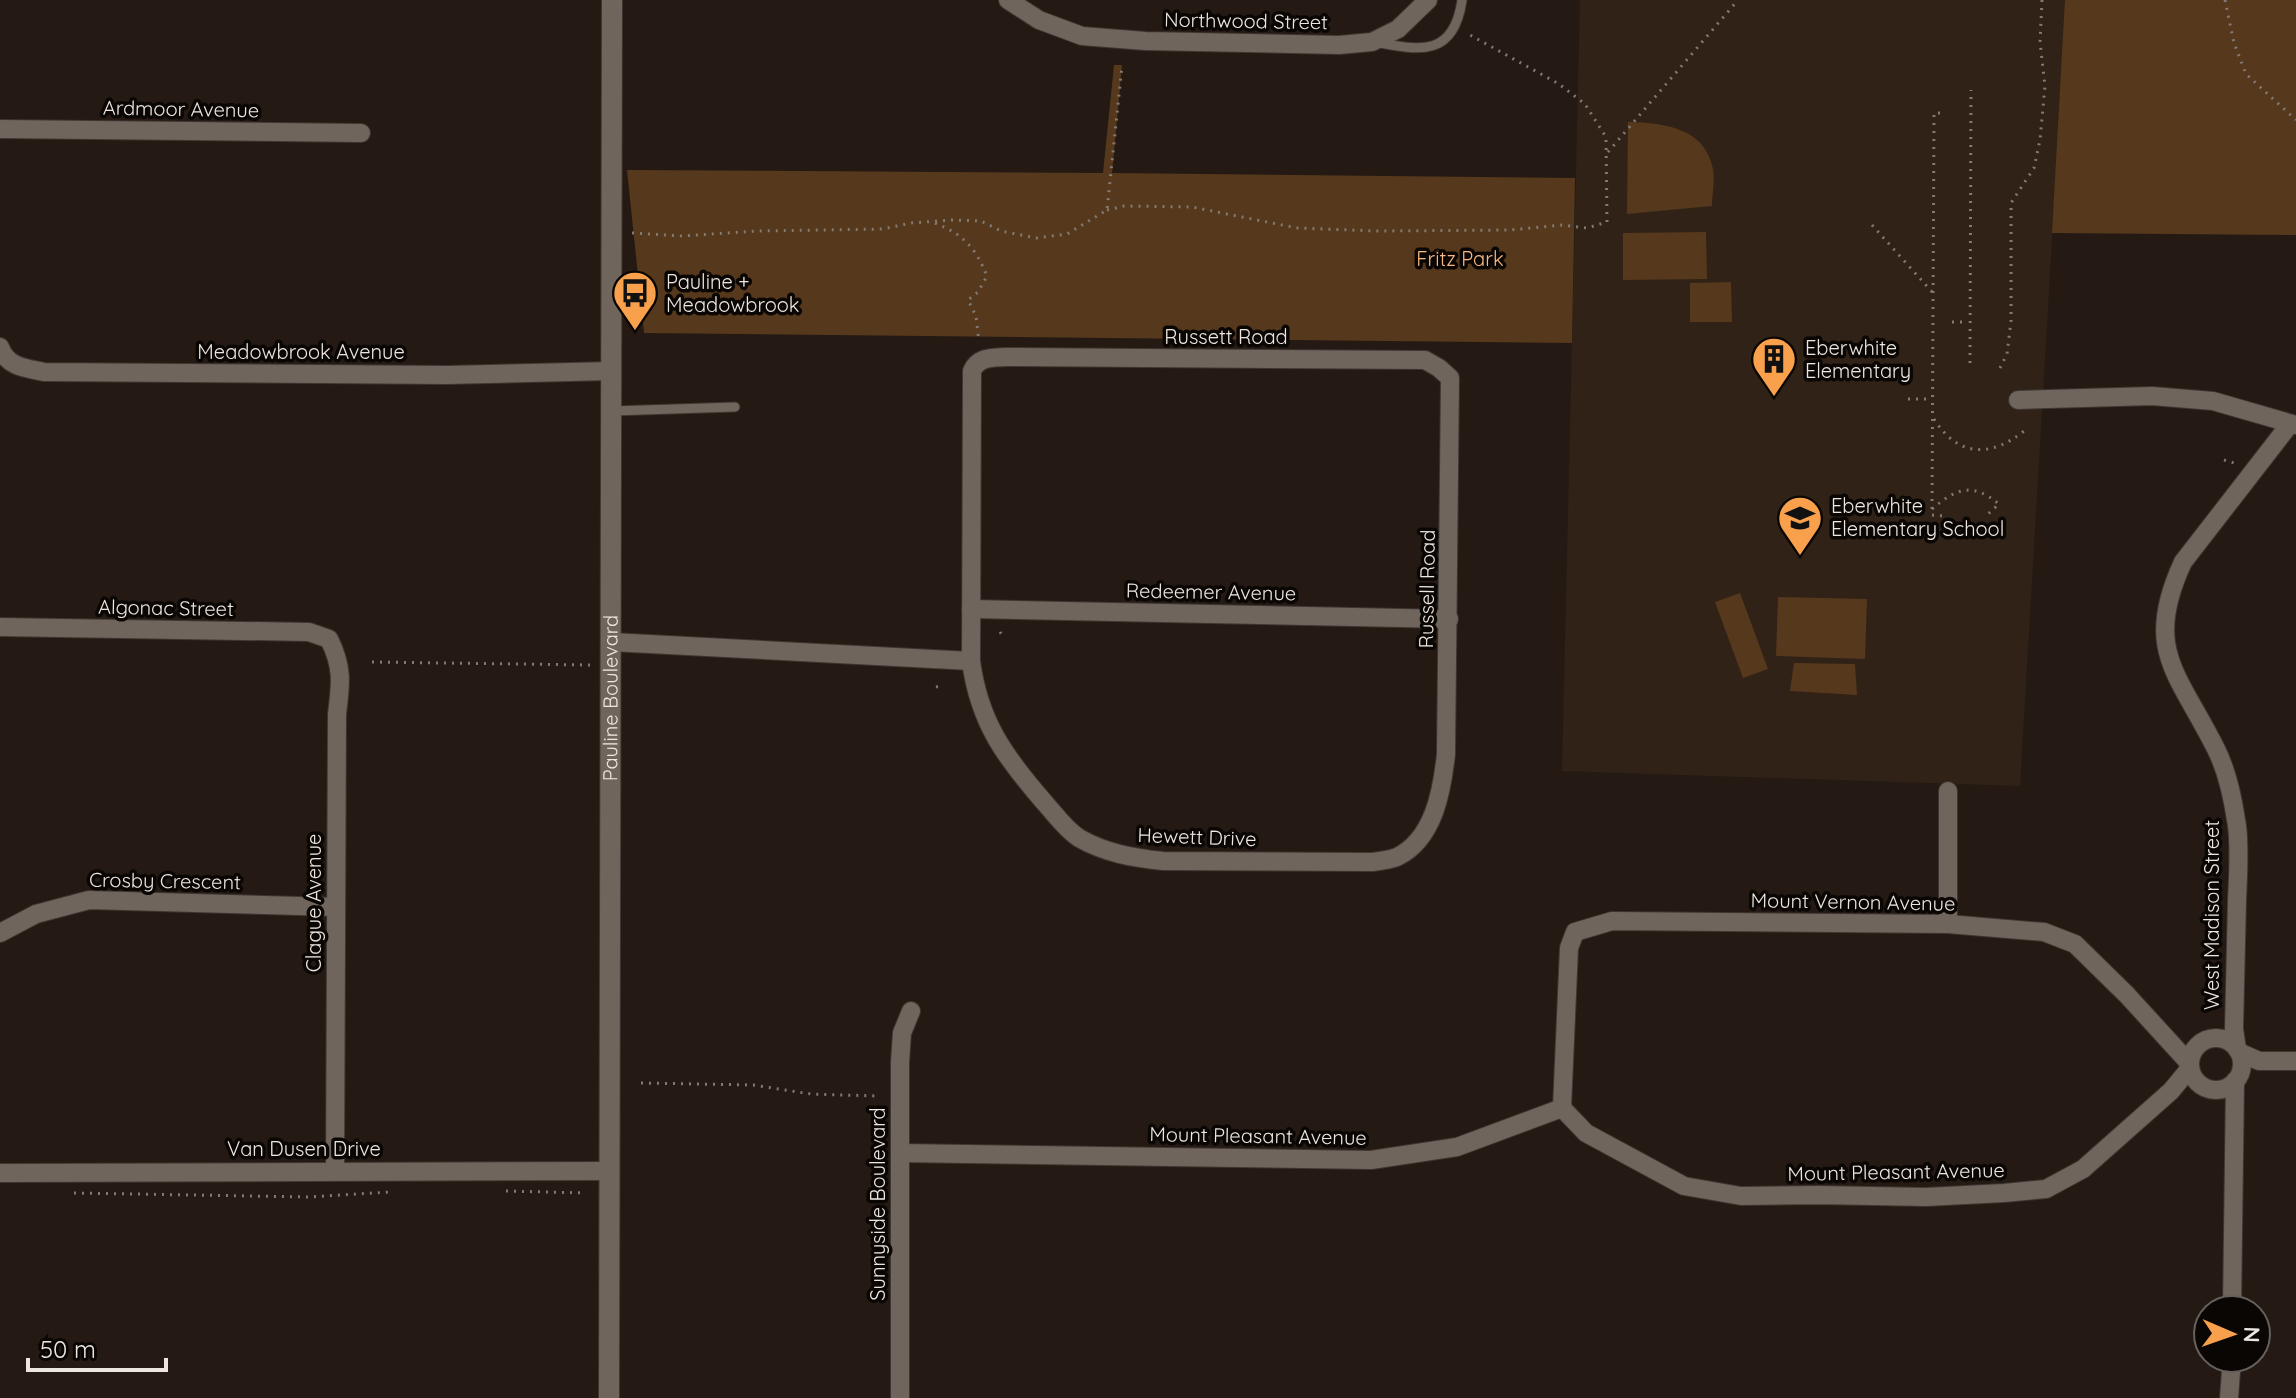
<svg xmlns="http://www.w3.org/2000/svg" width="2296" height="1398" font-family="Quicksand,sans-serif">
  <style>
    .built { fill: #302216 }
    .green { fill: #56381c }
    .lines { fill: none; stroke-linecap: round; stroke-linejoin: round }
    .service-casing { stroke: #3e3633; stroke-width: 11 }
    .minor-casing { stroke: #3e3633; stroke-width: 20 }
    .tertiary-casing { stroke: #3e3633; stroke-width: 22 }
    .path { stroke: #827973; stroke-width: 3; stroke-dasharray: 2 6; stroke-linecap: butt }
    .service { stroke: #70655c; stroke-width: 9 }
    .minor { stroke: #70655c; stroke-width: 18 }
    .tertiary { stroke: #70655c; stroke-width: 20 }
    .labels { text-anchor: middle; stroke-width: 7; stroke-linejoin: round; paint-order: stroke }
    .street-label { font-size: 20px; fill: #ede6e1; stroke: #0a0604 }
    .park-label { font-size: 20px; fill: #f9b982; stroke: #0a0604 }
    .poi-label { font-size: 20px; fill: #ede6e1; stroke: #0a0604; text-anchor: start }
  </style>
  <rect width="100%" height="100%" fill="#241a13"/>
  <!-- built -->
  <polygon class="built" points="1580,0 2066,0 2020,786 1562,771"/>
  <!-- green -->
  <g class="green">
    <polygon points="2065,0 2296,0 2296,235 2052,233"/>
    <polygon points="1114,65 1122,65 1112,173 1575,178 1572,343 644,333 627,170 1103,173"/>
    <path d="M1628 122C1663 123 1705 127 1713 169 1715 181 1712 194 1712 206L1627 214Z"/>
    <polygon points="1706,232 1707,279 1623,280 1623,233"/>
    <polygon points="1731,282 1732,322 1690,322 1690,283"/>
    <polygon points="1740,593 1768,669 1743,678 1715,602"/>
    <polygon points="1778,597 1867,599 1865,659 1776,656"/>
    <polygon points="1794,663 1855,664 1857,695 1790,691"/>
  </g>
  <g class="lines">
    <!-- service casing -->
    <g class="service-casing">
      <g id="service">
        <path d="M1376 42C1420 51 1454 57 1462 0"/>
        <polyline points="612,411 735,407"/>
      </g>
    </g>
    <!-- minor casing -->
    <g class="minor-casing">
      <g id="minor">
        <polyline points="1008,0 1039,20 1082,36 1145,41 1339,45 1372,42 1398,29 1428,0"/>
        <polyline points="0,129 361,133"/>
        <path d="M0 347C7 367 25 368 44 372L447 375 612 371"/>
        <path d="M1005 357 1425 360 1439 368 1450 378 1446 754C1442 791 1434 839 1397 857 1390 860 1380 861 1372 862L1163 861C1133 858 1105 853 1079 838 1065 829 1055 814 1044 802 1005 757 979 722 971 661L972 371C978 357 991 358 1005 357Z"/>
        <polyline points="2018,400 2152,396 2213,401 2296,425"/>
        <polyline points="971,609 1449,619"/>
        <path d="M0 627 309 632 329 639C343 667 341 683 337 714L335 1170"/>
        <polyline points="611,642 971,661"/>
        <polyline points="1948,924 1948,791"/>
        <polyline points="0,933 36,914 89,900 336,907"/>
        <circle cx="2216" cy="1064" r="26"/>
        <path d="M2237 1049 2234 1029C2235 986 2236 943 2237 900 2238 876 2240 850 2237 826 2233 800 2228 773 2216 749 2179 674 2142 650 2183 562L2290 424"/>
        <polyline points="2239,1052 2259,1061 2296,1061"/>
        <polyline points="1562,1108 1569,948 1575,932 1612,921 1948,924 2044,932 2075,944 2127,995 2190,1064"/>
        <polyline points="1562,1108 1586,1133 1684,1186 1741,1196 1818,1195 1926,1197 2004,1193 2046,1189 2083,1169 2171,1091 2190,1068"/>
        <polyline points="900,1153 1371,1160 1457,1147 1562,1108"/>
        <polyline points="0,1173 608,1171"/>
        <polyline points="2232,1310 2235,1081"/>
        <polyline points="900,1398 900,1062 902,1033 911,1011"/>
        <polyline points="2229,1398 2232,1358"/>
      </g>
    </g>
    <!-- tertiary casing -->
    <g class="tertiary-casing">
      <g id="tertiary">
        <path id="s1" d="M609 1398 612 0"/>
      </g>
    </g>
    <!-- path -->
    <g class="path">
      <polyline points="2225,0 2234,43 2246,74 2296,120"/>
      <polyline points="1608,152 1738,0"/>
      <polyline points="1107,210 1124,206 1192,207 1297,228 1378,231 1509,230 1562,225 1587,228 1607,222 1606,137 1585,104 1559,84 1470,35"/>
      <path d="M935 223C964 235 975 247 987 276L978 292 968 300 976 316 979 342"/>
      <polyline points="1872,225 1933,293"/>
      <polyline points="632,233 682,236 757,231 883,229 911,223 952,220 981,221 1001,231 1036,238 1067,234 1107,210 1122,66"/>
      <polyline points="1952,322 1968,322"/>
      <polyline points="1970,363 1971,90"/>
      <polyline points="2000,368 2007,354 2011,321 2011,203 2034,168 2040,140 2045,86 2040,42 2042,0"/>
      <polyline points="1908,399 1932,399"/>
      <path d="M1934 419C1958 457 1990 458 2024 431"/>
      <polyline points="2224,460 2234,463"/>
      <polyline points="1932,509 1934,113 1946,113"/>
      <path d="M1932 509C1957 488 1972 482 1999 504L1987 515"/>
      <polyline points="1932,515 1944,516"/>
      <polyline points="1000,632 1002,635"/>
      <polyline points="372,662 590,665"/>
      <polyline points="936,687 940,686"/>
      <polyline points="641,1083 753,1085 811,1094 877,1096"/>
      <polyline points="359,1142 365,1139"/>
      <polyline points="307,1150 315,1150"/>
      <polyline points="506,1191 586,1193"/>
      <polyline points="74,1193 309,1197 390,1192"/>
    </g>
    <!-- service -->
    <use href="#service" class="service"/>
    <!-- minor -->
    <use href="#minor" class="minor"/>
    <!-- tertiary -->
    <use href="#tertiary" class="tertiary"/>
  </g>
  <!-- icons -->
  <defs>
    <g id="bus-pin" transform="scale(2.3)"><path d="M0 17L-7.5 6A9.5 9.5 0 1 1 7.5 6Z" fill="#f8a04b" stroke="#0a0604"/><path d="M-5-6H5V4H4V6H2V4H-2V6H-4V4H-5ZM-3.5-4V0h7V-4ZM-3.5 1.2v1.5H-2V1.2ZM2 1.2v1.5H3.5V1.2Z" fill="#111"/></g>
    <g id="building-pin" transform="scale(2.3)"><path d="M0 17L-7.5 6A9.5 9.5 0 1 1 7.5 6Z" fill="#f8a04b" stroke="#0a0604"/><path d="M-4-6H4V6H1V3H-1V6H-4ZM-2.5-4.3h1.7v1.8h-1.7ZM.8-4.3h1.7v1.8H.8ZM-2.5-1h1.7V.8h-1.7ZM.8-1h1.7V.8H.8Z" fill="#111"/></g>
    <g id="school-pin" transform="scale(2.3)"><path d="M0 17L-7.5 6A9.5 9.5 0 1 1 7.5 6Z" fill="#f8a04b" stroke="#0a0604"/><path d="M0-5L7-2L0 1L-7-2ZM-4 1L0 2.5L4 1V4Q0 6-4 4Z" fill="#111"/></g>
  </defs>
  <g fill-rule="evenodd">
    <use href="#bus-pin" x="635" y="293"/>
    <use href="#building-pin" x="1774" y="359"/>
    <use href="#school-pin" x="1800" y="518"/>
  </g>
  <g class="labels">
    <!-- street labels -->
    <g class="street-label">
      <text transform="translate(1246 21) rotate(1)" y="7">Northwood Street</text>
      <text transform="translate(181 109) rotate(1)" y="7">Ardmoor Avenue</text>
      <text x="1226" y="344">Russett Road</text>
      <text x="301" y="359">Meadowbrook Avenue</text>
      <text transform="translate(1427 589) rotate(-89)" y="7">Russell Road</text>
      <text transform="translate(1211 592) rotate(1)" y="7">Redeemer Avenue</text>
      <text transform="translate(166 608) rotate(1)" y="7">Algonac Street</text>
      <text dy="7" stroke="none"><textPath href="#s1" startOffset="700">Pauline Boulevard</textPath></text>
      <text transform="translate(1197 837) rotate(2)" y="7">Hewett Drive</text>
      <text transform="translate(165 881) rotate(1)" y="7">Crosby Crescent</text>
      <text transform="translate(1853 902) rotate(1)" y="7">Mount Vernon Avenue</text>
      <text transform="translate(314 903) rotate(-90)" y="7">Clague Avenue</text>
      <text transform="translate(2212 915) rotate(-90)" y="7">West Madison Street</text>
      <text transform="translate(1258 1136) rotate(1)" y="7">Mount Pleasant Avenue</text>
      <text x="304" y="1156">Van Dusen Drive</text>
      <text transform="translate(1896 1172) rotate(-1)" y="7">Mount Pleasant Avenue</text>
      <text transform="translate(878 1204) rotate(-90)" y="7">Sunnyside Boulevard</text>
    </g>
    <!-- park labels -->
    <g class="park-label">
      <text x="1460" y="266">Fritz Park</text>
    </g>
    <!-- poi labels -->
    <g class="poi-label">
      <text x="666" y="289">Pauline +<tspan x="666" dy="23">Meadowbrook</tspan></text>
      <text x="1805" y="355">Eberwhite<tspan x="1805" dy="23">Elementary</tspan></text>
      <text x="1831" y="513">Eberwhite<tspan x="1831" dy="23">Elementary School</tspan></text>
    </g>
  </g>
  <!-- north arrow -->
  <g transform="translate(2232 1334) rotate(92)"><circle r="38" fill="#0a0604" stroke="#65605c" stroke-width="2"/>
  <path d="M0-6L14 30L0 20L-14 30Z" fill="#f8a04b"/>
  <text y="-12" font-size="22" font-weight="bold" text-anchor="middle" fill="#ede6e1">N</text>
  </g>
  <!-- scale -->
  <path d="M28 1358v12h138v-12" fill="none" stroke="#ede6e1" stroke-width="4"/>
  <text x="40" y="1358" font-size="24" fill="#ede6e1" stroke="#0a0604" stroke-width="6" paint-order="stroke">50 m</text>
</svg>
